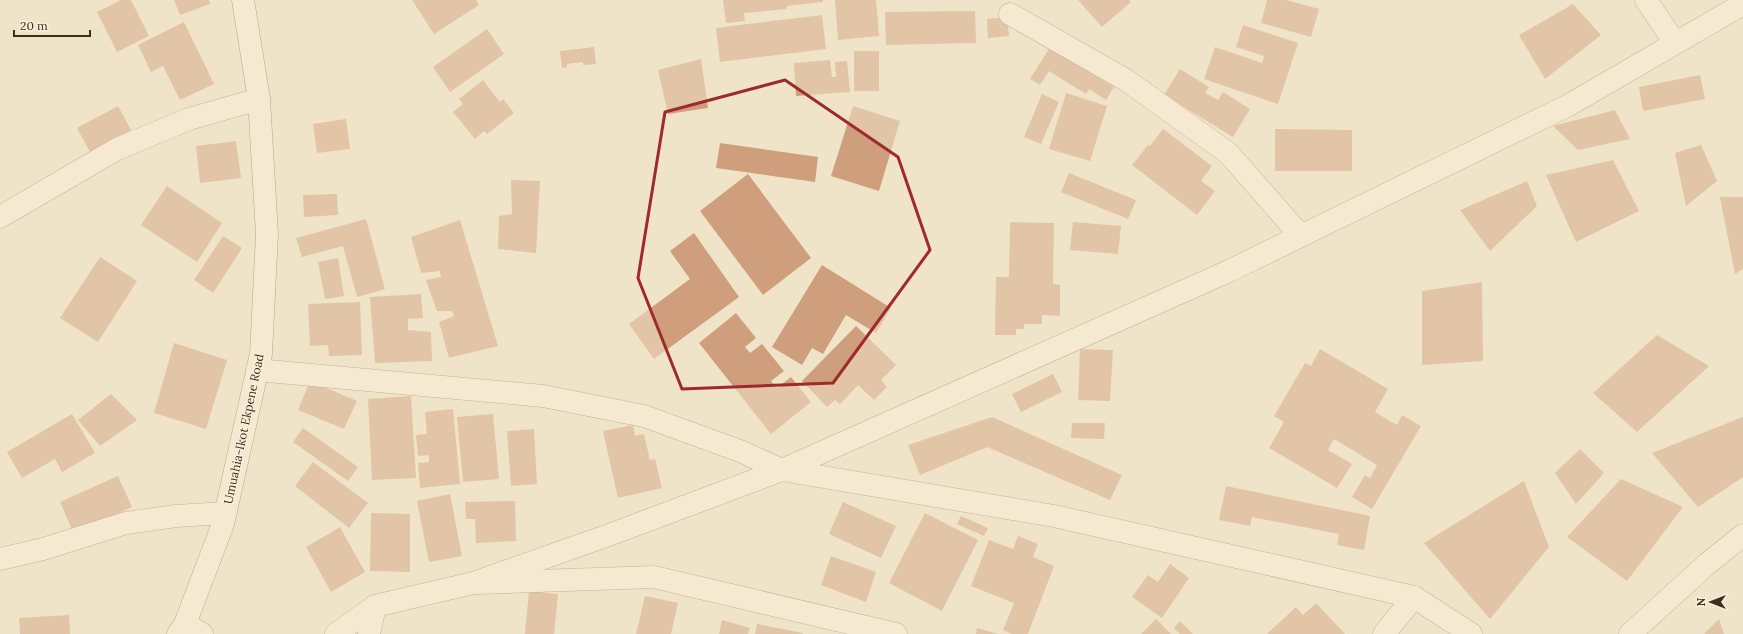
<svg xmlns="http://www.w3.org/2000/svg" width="1743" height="634" font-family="Lora,serif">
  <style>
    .building { fill: #cf9f7d }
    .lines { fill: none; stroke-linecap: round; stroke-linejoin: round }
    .minor-casing { stroke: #8d765c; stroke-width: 23 }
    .tertiary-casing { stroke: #8d765c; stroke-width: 23 }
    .secondary-casing { stroke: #6f573f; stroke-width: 23 }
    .minor { stroke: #faf1dc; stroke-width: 22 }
    .tertiary { stroke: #faf1dc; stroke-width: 22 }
    .secondary { stroke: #faf1dc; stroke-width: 22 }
    .marked { fill: none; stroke: #9e2a2b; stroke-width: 3; stroke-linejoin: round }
    .labels { text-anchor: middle; stroke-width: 3; stroke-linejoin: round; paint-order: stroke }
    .street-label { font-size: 12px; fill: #3d2e20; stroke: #f7eed8 }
  </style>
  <rect width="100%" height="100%" fill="#f0e4c8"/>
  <!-- building -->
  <g class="building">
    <polygon points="121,0 131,0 149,36 117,52 97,12"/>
    <polygon points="174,0 209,0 210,4 180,15"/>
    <polygon points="412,0 476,0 479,5 434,34"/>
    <polygon points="723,0 823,0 823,2 787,6 787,9 744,13 745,21 726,23"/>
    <polygon points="835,0 876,0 879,36 838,40"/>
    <polygon points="1078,0 1129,0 1131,2 1102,27"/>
    <polygon points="1267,0 1286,0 1319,9 1311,37 1261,23"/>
    <polygon points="1573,4 1601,35 1545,79 1519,35"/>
    <polygon points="975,11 976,43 886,45 885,12"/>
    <polygon points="822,15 826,49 720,62 716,28"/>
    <polygon points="1007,17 1009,36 988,38 987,19"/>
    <polygon points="184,22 214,84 180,100 163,66 151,72 138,45"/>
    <polygon points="1243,25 1298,43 1278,104 1204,79 1215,47 1262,63 1264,56 1236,47"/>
    <polygon points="487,29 504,54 450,92 433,67"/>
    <polygon points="594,47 596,64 583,65 583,62 567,64 567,67 562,68 560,51"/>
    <polygon points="1050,47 1114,87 1106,100 1089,89 1086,94 1049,71 1040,85 1030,79"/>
    <rect x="854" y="51" width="25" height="40"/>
    <polygon points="701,59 708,108 668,114 658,70"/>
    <polygon points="830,60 832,77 836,77 835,62 847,61 850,92 796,96 794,63"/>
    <polygon points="1180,69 1209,87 1205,93 1218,100 1223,92 1250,109 1233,137 1164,95"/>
    <polygon points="1700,75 1705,99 1643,111 1639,87"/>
    <polygon points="483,80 500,102 503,99 514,113 487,134 484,131 475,139 453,112 463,104 459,99"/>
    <polygon points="1066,93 1107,106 1090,161 1049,149"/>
    <polygon points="1042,94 1059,102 1041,144 1024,137"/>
    <polygon points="118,106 131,130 90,152 77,128"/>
    <polygon points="853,106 900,121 879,191 831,176"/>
    <polygon points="1615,110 1630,139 1578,150 1553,126"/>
    <polygon points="346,119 350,149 317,153 313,124"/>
    <polygon points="1163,129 1212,166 1201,181 1215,191 1197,215 1132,165 1148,145 1150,146"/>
    <polygon points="1275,129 1352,130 1352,171 1275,171"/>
    <polygon points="236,141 241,178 200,183 196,146"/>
    <polygon points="720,143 818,157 815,182 716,168"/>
    <polygon points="1701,145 1717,181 1686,206 1675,153"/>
    <polygon points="1613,160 1639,211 1576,242 1546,175"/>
    <polygon points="1069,173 1136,200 1128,219 1061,192"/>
    <polygon points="748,174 811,258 763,295 700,211"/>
    <polygon points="511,180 540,181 536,253 498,249 499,216 512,214"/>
    <polygon points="1527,181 1537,206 1490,251 1460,210"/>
    <polygon points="167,186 222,223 197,262 141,225"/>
    <polygon points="337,194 338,215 304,217 303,195"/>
    <polygon points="1720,197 1743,197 1743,269 1735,274"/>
    <polygon points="366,219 385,289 357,297 343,246 302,257 296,238"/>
    <polygon points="460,220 498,346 449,358 439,322 454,316 452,311 437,311 426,280 441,277 440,271 421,273 411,237"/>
    <polygon points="1010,222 1054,223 1053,284 1060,285 1060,316 1042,315 1042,324 1024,324 1024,329 1016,329 1016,335 995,335 996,277 1009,277"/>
    <polygon points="1073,222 1121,226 1118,254 1070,250"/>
    <polygon points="694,233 739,297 654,359 629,324 690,279 670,251"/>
    <polygon points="223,236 242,248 213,293 194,280"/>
    <polygon points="100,257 137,281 98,342 60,318"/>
    <polygon points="338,258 344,296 325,299 318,262"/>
    <polygon points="822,265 891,308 876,333 846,315 823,354 812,348 802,365 772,347"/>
    <polygon points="1482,282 1483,361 1422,365 1422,291"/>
    <polygon points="421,294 423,318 408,319 408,330 431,332 432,361 375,363 370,297"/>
    <polygon points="360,302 362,355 329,356 328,345 310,346 308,304"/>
    <polygon points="736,313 756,338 745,347 750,353 762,344 784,371 771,381 777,388 791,377 811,402 771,434 699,343"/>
    <polygon points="856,326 896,365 881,380 887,387 874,400 858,385 840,404 835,400 827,407 802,381"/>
    <polygon points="1657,335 1709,366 1637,432 1593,393"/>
    <polygon points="174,343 227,360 206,429 154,413"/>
    <polygon points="1080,349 1113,350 1110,401 1078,400"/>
    <polygon points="1320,349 1388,389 1375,412 1397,425 1402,415 1421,426 1372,509 1352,497 1365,475 1370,478 1377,465 1334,439 1328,450 1352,464 1337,488 1269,448 1284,422 1274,416 1305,363 1311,366"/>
    <polygon points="1053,374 1062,392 1021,412 1012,394"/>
    <polygon points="310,381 357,401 344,429 298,410"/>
    <polygon points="111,394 137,420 100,446 78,420"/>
    <polygon points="411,396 416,478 372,480 368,399"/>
    <polygon points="453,409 460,484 420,488 418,463 429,462 429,455 418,456 416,435 427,434 425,412"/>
    <polygon points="72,414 95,453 62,472 55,459 22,478 7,452"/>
    <polygon points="493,414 499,479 463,482 457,417"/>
    <polygon points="992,417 1122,475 1110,500 987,447 920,475 908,445"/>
    <polygon points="1743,417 1743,477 1698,507 1652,453"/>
    <polygon points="1072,423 1105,423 1104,439 1071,438"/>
    <polygon points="633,425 635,436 644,434 650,460 655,459 662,488 618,498 603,431"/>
    <polygon points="303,428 358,467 348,481 293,442"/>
    <polygon points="534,429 537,484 511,486 507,431"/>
    <polygon points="1580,449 1604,473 1576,504 1555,473"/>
    <polygon points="313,462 368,503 349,528 295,486"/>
    <polygon points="118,476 132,507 74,534 60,502"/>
    <polygon points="1621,479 1683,507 1627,581 1567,537"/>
    <polygon points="1524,481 1549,547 1490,619 1424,543"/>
    <polygon points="1226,486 1370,516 1364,550 1337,545 1339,534 1252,517 1250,526 1219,520"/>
    <polygon points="450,494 462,556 429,562 417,501"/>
    <polygon points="515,501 516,541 476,543 475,519 466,519 465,502"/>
    <polygon points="843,502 896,526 881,558 829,534"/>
    <polygon points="371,513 410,514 410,572 370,571"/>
    <polygon points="925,513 978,540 942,611 889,583"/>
    <polygon points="961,516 988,528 984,536 957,524"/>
    <polygon points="340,527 365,572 331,592 306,547"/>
    <polygon points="1018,536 1038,544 1033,557 1054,566 1028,634 1012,634 1003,630 1014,603 971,586 989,540 1013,549"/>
    <polygon points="831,556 876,572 866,602 821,585"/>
    <polygon points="1170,564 1189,578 1162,618 1132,597 1148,575 1158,582"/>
    <polygon points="529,591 558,594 554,634 525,634"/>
    <polygon points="645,596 678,603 671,634 636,634"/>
    <polygon points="1316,603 1345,634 1267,634 1296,607 1303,615"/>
    <polygon points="69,615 70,634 20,634 19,618"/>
    <polygon points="1156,619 1171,634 1141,634"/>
    <polygon points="1719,619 1724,634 1704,634"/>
    <polygon points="722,620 750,628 748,634 719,634"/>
    <polygon points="1180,621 1193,634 1180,634 1174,628"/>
    <polygon points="757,624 803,633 803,634 755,634"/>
    <polygon points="977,628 998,634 976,634"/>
  </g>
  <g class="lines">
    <!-- minor casing -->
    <g class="minor-casing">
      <g id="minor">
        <polyline points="1646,0 1675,43"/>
        <polyline points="1010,14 1126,80 1228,153 1301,236"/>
        <polyline points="0,217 117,149 189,119 259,99"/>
        <polyline points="257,370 543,396 644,416 740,451 782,470 1054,516 1414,597 1471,634"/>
        <polyline points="0,559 43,549 126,523 176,516 225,513"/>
        <polyline points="478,583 654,577 896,634"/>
        <polyline points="369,634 375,606"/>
        <polyline points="1384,634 1414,597"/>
        <polyline points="1630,634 1707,564 1743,535"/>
      </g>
    </g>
    <!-- tertiary casing -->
    <g class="tertiary-casing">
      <g id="tertiary">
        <polyline points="185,624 202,634"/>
        <polyline points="336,634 375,606 473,583 609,535 782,470 1229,271 1569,105 1743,4"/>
      </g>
    </g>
    <!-- secondary casing -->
    <g class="secondary-casing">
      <polyline id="secondary" points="178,634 185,624 223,524 261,354 267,234 259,99 243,0"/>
    </g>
    <!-- minor -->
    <use href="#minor" class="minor"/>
    <!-- tertiary -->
    <use href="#tertiary" class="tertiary"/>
    <!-- secondary -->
    <use href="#secondary" class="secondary"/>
  </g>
  <!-- marked area -->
  <path d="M0 0H1743V634H0ZM785 80 898 157 930 250 833 383 682 389 638 278 665 112Z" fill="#f0e4c8" fill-opacity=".55" fill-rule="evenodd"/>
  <path class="marked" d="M785 80 898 157 930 250 833 383 682 389 638 278 665 112Z"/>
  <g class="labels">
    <!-- street labels -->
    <g class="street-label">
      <text transform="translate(244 429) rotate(-78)" y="4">Umuahia-Ikot Ekpene Road</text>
    </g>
  </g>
  <!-- north arrow -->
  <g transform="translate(1711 602) rotate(270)" stroke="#f7eed8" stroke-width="3" paint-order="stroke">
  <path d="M0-3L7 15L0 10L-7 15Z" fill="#3d2e20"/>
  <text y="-6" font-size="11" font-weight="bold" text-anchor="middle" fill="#3d2e20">N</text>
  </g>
  <!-- scale -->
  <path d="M14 30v6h76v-6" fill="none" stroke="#3d2e20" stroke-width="2"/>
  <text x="20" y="30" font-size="12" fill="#3d2e20" stroke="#f7eed8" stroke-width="3" paint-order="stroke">20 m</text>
</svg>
